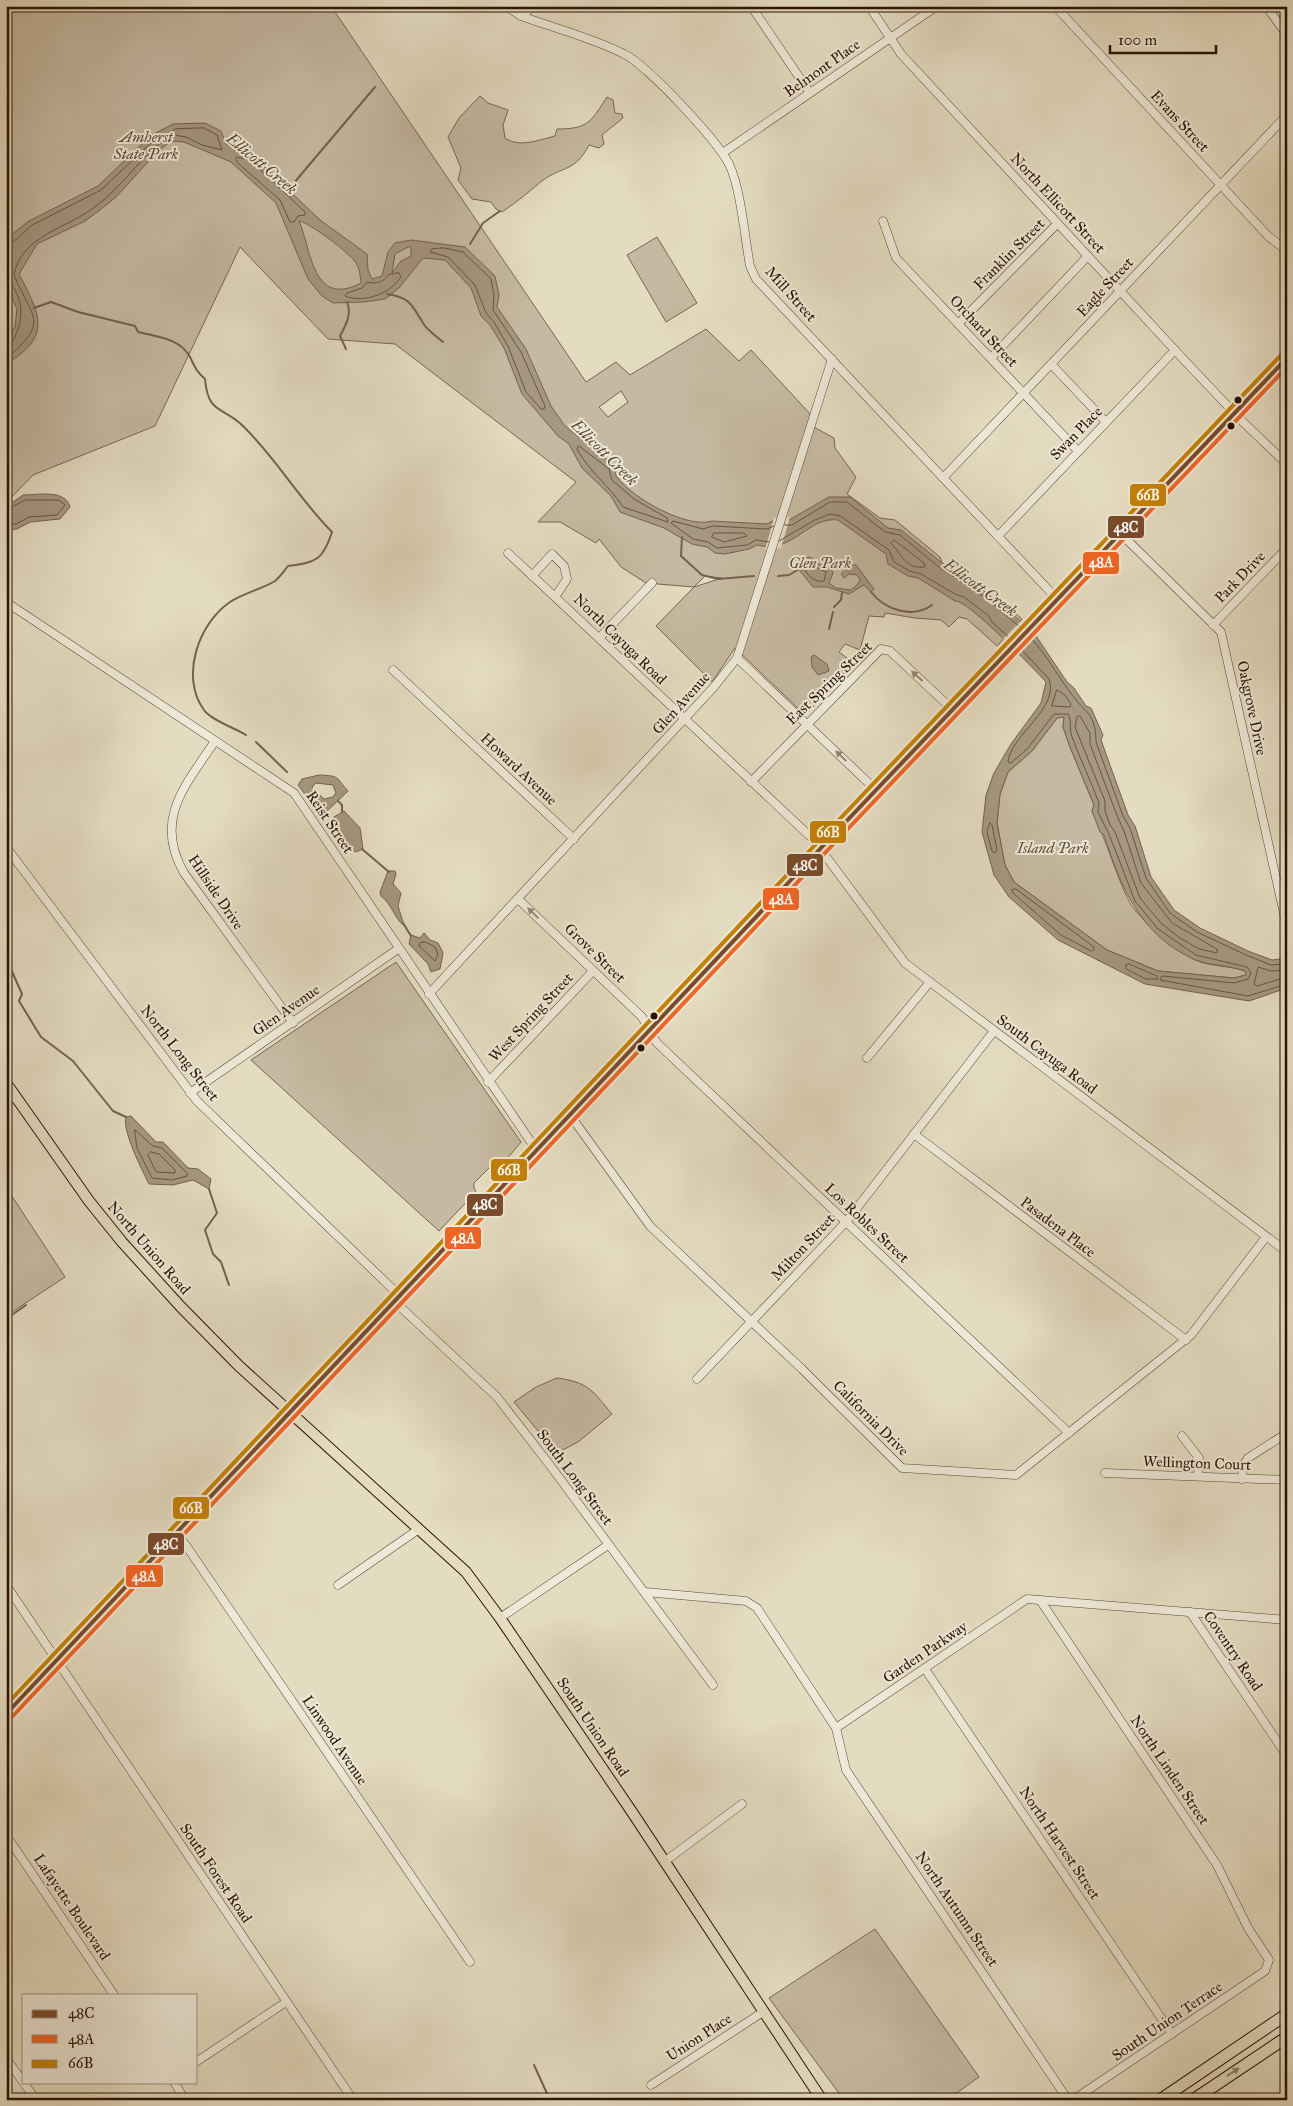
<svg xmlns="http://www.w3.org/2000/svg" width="1293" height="2106" font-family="'IM FELL Great Primer',serif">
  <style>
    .green { fill: #c5b9a1; stroke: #786552; fill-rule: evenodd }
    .water { fill: #a59780; stroke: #74614e; fill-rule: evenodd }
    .pier { fill: #e4dcc1 }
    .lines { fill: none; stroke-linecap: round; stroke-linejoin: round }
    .shore { stroke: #685442; stroke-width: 1 }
    .stream { stroke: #74614e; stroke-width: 2 }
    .minor-casing { stroke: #594432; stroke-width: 9 }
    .major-casing { stroke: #2b1103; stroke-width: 12 }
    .highway-casing { stroke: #2b1103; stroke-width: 13 }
    .minor { stroke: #ede8d7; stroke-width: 8 }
    .major { stroke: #e4dcc1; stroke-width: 10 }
    .highway { stroke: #e4dcc1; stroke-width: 11 }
    .bus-1-casing { stroke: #ede8d7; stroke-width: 8 }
    .bus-2-casing { stroke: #ede8d7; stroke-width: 8 }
    .bus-3-casing { stroke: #ede8d7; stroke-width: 8 }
    .bus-1 { stroke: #7a4b2a; stroke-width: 4 }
    .bus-2 { stroke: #f26522; stroke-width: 4 }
    .bus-3 { stroke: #c48101; stroke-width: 4 }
    .oneway { fill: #968778 }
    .oneway2 { fill: #91816c }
    .bus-dot { fill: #2b1103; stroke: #ede8d7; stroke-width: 2 }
    .labels { text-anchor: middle; stroke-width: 4; stroke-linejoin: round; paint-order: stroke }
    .street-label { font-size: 15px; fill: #2b1103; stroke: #ede8d7 }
    .park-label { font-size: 15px; font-style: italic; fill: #614c3a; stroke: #ede8d7 }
    .water-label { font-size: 16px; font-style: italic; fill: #5c4735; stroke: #ede8d7 }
    .line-badge { stroke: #ede8d7; stroke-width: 2 }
    .badge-label { font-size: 14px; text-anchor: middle; font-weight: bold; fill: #fff }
  </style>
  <rect width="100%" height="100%" fill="#e4dcc1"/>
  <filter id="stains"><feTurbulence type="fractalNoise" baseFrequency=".004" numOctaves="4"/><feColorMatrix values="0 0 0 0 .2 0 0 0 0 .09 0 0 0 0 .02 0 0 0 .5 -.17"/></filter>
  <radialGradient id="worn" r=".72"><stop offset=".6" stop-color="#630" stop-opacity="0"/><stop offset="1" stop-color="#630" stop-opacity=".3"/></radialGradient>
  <!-- green -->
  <g class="green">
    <path d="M6 6H331L586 382 616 362 630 375 706 329 739 361 751 350 812 416 810 425 834 438 835 448 856 477 847 494 880 518 895 520 940 557 942 563 974 583 1004 608 1008 607 1022 619 997 646 967 619 959 617 949 627 941 620 915 618 885 613 884 617 869 616 860 650 845 644 839 652 851 661 849 664 852 667 808 712 803 713 735 648 712 682 656 626 694 587 646 583 621 567 599 539 596 543 560 522H538L576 482 395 344 328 339 240 247 155 426 33 475 6 503ZM621 391 628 402 608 417 599 407ZM705 576 722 578 694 587Z"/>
    <path d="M480 96 488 103 508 110 503 125 505 138C519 148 539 140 555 136L557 129C588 129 591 122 607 97L613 100 615 113 622 114 623 118 602 135 604 144 599 148 589 145C575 172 563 166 543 180 530 191 517 202 502 212L496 209 491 202 472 199 458 180 461 168 448 137 459 118Z"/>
    <polygon points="657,237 697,303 666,322 627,255"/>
    <path d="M1064 717 1063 727 1070 747 1094 805 1092 811C1107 841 1115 874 1130 903 1138 918 1178 950 1193 959 1208 967 1229 965 1245 971L1246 975 1234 978 1158 971 1107 950 1014 882 1005 865 997 823 1000 794 1008 772 1032 751 1057 718Z"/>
    <polygon points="396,962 521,1142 501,1166 493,1164 474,1183 474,1188 476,1192 439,1231 251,1060"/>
    <polygon points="6,1187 65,1277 6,1316"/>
    <path d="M557 1378C588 1382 593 1391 612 1414L578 1442 561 1451 553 1449 514 1402 536 1387Z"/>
    <polygon points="875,1929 979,2077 947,2100 844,2100 769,1998"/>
  </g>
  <!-- water -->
  <g class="water">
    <path d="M205 123 221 131 226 144 239 152 252 155 320 220 367 254 368 270 372 279 382 276 388 252 395 243 411 240 465 247 495 276 499 295 497 307 526 349 551 406 565 426 615 466C615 470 615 475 617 477 632 498 687 529 712 521L767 524 773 521 789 520 829 497H850L888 528 901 530 942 563 974 583 1006 608 1036 636 1067 682 1074 688 1086 706 1091 708 1103 735 1101 740 1128 815 1135 826 1151 877 1174 910 1200 928 1248 951 1272 960 1287 958V988L1249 1001 1145 984 1058 940 1009 897 994 875 982 832 986 795 994 773 1011 744 1041 703 1046 682C1033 668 967 599 955 601L918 578 908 576 888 564 886 554 838 520C808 516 794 554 757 545L749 549 725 554 715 553 707 547 692 544 664 528 620 512 611 496 582 468 569 444 558 436 522 394 504 348 490 325 481 316 471 288 445 260 423 258 399 288 385 299 364 302 333 303 322 296 308 279 276 203 231 162 184 142 171 141 157 152 116 197 100 210 85 221 37 244 19 274C40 315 53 336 6 364V343L15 327 17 309 6 285V244L10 236 29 221 98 186 150 136 173 124ZM299 221C309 222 351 254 356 263 360 269 360 276 361 283 312 308 312 251 299 221ZM408 247H411V256L401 261 392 273 395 254ZM1064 717 1063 727 1070 747 1094 805 1092 811 1100 832 1104 835C1121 888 1140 934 1193 959 1209 966 1229 965 1245 971L1246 975 1234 978 1158 971 1107 950 1014 882 1005 865 997 823 1000 794 1008 772 1032 751 1057 718Z"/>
    <path d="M23 495C39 495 65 489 70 507L60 519 30 522 17 529 6 530V507Z"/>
    <polygon points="810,557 820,565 831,569 833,573 829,583 836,588 851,590 858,584 860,579 857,575 849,574 844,578 841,574 850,565 856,565 874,589 871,592 864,585 849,594 827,587 813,587 796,566 799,559"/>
    <polygon points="814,655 827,664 829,671 818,675 812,667 811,657"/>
    <path d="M319 775C341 776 335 777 348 791L325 813 316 809 298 785 302 779ZM316 783 333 785 336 793 333 797 324 799 312 787Z"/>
    <path d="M344 811 360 828 363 849 356 852C342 846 335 831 334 817Z"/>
    <path d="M388 871H395L396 874 393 884 401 893 398 906 404 925C397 923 392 904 381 896L380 892Z"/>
    <polygon points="424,933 430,940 438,943 443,953 440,969 431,972 428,964 409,944 411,935 420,938"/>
    <path d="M131 1116 156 1142H163L188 1168 198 1169 211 1179 209 1189 193 1180 173 1185 149 1184C142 1170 122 1131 126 1117Z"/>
  </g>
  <!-- pier -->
  <g class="pier">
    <polygon points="790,517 781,548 765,550 774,518"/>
    <polygon points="1021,621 1036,636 1019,654 1003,639"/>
  </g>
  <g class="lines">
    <!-- shore -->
    <g class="shore">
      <polygon points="204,128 217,135 222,150 202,145 186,137 168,134 175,129"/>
      <polygon points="237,157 250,160 305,212 305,215 298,216 294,222 290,222 280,200 239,164 236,160"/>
      <path d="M6 245 11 244 32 225 101 190 153 141 163 135 165 136V139C139 159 122 187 96 206 69 228 21 235 14 275 33 320 50 321 6 359"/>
      <polygon points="444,248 463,252 491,279 494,295 493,310 521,352 545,406 544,409 541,409 526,392 508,346 494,322 486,313 475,285 448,257 430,252 432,249"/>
      <path d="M399 273 401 277C391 293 364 304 345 296L347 293 362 288 367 282C375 284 383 283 388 275Z"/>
      <path d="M6 283 11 284C25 302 23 324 12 342L6 344"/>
      <path d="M579 446 609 469 612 480 634 499 667 518 668 522 623 507C610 486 589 472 577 449Z"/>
      <polyline points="6,510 25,500 59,500 65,505 57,515 29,517 16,524 6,525"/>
      <polyline points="784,525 792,525 830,502 847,502 885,532 900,535 939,567 986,598 1021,628"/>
      <polygon points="714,533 744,533 747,536 724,542 712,537"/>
      <path d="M894 540 924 563 925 567C904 569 903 555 891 543Z"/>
      <polyline points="779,541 815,520 830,514 840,516 889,550 894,562 910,571 921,574 955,594 964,597 989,616 992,622 1011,639"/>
      <polyline points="769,542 756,540 747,545 717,548 708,542 693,539 671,523 673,521 703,529 713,526 767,529 774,526"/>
      <path d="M807 563 826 572 824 581C814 583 807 575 803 566Z"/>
      <path d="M1030 637C1051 659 1064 690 1087 712 1095 720 1096 733 1096 742L1123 816 1130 828 1146 878 1170 913 1197 932 1246 955 1271 965 1287 964"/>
      <path d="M1020 648 1049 679C1060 708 1010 736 1008 762L1011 763 1028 748 1054 714H1068C1072 720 1069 729 1072 737 1080 759 1091 781 1099 803L1098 812 1109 834 1135 901 1158 929 1196 955 1247 967 1251 973 1248 979 1234 983 1162 976 1160 980 1248 996 1287 984"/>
      <polygon points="1057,690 1065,695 1071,704 1070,707 1052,706"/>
      <polygon points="1080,716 1090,733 1090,744 1118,818 1124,831 1141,883 1172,923 1217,949 1217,953 1199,949 1180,938 1162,924 1149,909 1140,898 1115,832 1110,825 1105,811 1105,801 1075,727 1077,717"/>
      <polygon points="990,823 992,825 997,850 995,853 992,851 987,832"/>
      <polygon points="1016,889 1094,947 1094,950 1091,951 1061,935 1013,893 1012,890"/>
      <polygon points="425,942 435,947 438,954 435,961 419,946 420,943"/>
      <polygon points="1129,964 1157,976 1158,979 1146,979 1126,969 1126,965"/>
      <polyline points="1287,970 1271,971 1258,967 1254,984 1257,986 1287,977"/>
      <polygon points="135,1130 153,1146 162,1148 187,1173 187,1176 172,1180 152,1178 137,1148"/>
      <polygon points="151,1152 159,1154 175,1170 175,1173 156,1172 148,1155"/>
    </g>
    <!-- stream -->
    <g class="stream">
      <polyline points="288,190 375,87"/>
      <polyline points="470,244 483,223 500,211"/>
      <path d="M387 294C411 298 411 304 423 323 427 330 437 337 443 342"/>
      <path d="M34 308 51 302 78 312 135 326 138 332C157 337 180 338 190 357 195 367 196 371 205 379 208 415 223 406 243 426 276 458 299 499 332 532 323 560 317 562 288 566 284 571 280 577 275 581 262 589 244 593 230 602 198 624 180 677 204 710 211 720 235 728 246 735"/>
      <path d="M346 349 340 336C346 325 352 314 347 302"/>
      <polyline points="682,537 681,556 702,575 718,579 754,576"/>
      <polyline points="778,576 789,575 799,569"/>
      <path d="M871 592C885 610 913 619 932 605"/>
      <polyline points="834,607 841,600 842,593"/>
      <polyline points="829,629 833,612"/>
      <polyline points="256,742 287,772"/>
      <polyline points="338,801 342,805 342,812"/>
      <polyline points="362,849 389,872"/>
      <polyline points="403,923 411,936"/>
      <polyline points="6,967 10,967 22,994 19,1001 41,1037 73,1061 113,1111 126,1117"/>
      <polyline points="209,1189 217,1213 205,1230 213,1254 221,1262 229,1285"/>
      <polyline points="6,1319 26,1305"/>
      <polyline points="534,2065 550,2100"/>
    </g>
    <!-- minor casing -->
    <g class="minor-casing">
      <g id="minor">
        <path d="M506 6 521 16C554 28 593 38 624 54 646 64 721 144 730 166 741 191 745 239 750 266L756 279 1057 599"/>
        <polyline points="751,6 810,93"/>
        <polyline points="869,6 901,54 1185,361 1243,422 1287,464"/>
        <polyline points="1055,6 1268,236 1287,251"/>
        <polyline points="1266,6 1287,35"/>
        <polyline points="521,16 534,6"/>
        <polyline points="724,152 937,6"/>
        <polyline points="883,221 896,258 1078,451"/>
        <polyline points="958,324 1057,224"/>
        <polyline points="991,358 1088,256"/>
        <polyline points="1051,364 1106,422"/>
        <polyline points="943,478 1287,115"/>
        <polyline points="1120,533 1221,632 1287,927"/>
        <polyline points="998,536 1175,350"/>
        <polyline points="508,553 813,839 905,963 1287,1252"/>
        <polyline points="532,576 552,554 564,566 567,579 555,597"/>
        <polyline points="6,602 294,793 537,1151"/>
        <polyline points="1213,625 1287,548"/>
        <polyline points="599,638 652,583"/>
        <polyline points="737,658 876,790"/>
        <polyline points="393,670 574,839"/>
        <path d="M215 741C186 785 153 819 184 873L293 1023"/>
        <polyline points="751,782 881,649 890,651 953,710"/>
        <polyline points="6,847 197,1101 400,1296"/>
        <polyline points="518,899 642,1017 657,1043 1069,1433"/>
        <polyline points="429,994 713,688 737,658 832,359"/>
        <polyline points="867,1058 930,982"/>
        <polyline points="488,1082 593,971"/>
        <polyline points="190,1093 398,949"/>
        <polyline points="570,1115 650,1226 802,1369 902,1468 1016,1475 1191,1335 1266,1237"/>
        <polyline points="914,1134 1186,1340"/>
        <polyline points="395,1302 497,1397 549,1464 713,1685"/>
        <polyline points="697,1379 846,1222 994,1031"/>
        <polyline points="1182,1436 1199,1458 1198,1476"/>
        <polyline points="1105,1473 1287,1480"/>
        <polyline points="1242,1479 1243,1466 1248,1458 1287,1433"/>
        <polyline points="176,1533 185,1544 470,1962"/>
        <polyline points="6,1585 353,2100"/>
        <polyline points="338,1585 419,1529"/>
        <polyline points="645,1592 746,1601 757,1608 836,1728 1027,1599 1287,1620"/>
        <polyline points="1040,1600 1217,1865 1248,1928 1269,1960 1265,1971 1073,2100"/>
        <polyline points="1190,1612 1287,1756"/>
        <polyline points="500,1618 608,1545"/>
        <polyline points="925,1669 1172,2034"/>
        <polyline points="836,1728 846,1770 1068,2100"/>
        <polyline points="6,1835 114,1995"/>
        <polyline points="664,1862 742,1804"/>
        <polyline points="6,2058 36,2100"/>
        <polyline points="196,2062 286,2002"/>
        <polyline points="174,2082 185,2100"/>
        <polyline points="651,2085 763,2012"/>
        <polyline points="1278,2100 1287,2094"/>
      </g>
    </g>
    <!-- major casing -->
    <g class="major-casing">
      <g id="major">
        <polyline points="6,1083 89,1201 122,1242 180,1306 239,1366 466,1572 500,1618 632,1812 822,2100"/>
        <polyline points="6,1714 820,849 1287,358"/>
      </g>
    </g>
    <!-- highway casing -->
    <g class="highway-casing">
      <g id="highway">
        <polyline points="1160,2100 1287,2014"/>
        <polyline points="1193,2100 1287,2037"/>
      </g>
    </g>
    <!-- minor -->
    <use href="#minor" class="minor"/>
    <!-- major -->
    <use href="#major" class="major"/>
    <!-- highway -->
    <use href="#highway" class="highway"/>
    <!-- bus-1 casing -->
    <g class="bus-1-casing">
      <polyline id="bus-1" points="6,1714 820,849 1287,358"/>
    </g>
    <!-- bus-2 casing -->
    <g class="bus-2-casing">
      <polyline id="bus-2" points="11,1718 825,853 1287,367"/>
    </g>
    <!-- bus-3 casing -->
    <g class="bus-3-casing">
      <polyline id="bus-3" points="6,1705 815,845 1282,354"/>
    </g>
    <!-- bus-1 -->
    <use href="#bus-1" class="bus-1"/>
    <!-- bus-2 -->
    <use href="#bus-2" class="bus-2"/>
    <!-- bus-3 -->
    <use href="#bus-3" class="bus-3"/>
  </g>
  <!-- one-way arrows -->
  <defs><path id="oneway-solid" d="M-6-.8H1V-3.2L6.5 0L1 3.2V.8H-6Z" transform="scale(1.25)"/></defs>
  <g class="oneway">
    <use href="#oneway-solid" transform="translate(917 676) rotate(-138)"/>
    <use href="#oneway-solid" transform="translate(841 756) rotate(-136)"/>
    <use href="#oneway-solid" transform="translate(533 913) rotate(-136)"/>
  </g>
  <use class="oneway2" href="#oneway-solid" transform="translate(1233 2072) rotate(-34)"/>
  <!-- markers -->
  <g class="bus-dot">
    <circle cx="1238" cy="400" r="4.5"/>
    <circle cx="1231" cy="426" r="4.5"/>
    <circle cx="654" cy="1016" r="4.5"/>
    <circle cx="641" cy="1048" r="4.5"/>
  </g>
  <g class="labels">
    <!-- street labels -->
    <g class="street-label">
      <text transform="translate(822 68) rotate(-35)" y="5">Belmont Place</text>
      <text transform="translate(1180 121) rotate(47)" y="5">Evans Street</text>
      <text transform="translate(1058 203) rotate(47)" y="5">North Ellicott Street</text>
      <text transform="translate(1009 254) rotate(-45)" y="5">Franklin Street</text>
      <text transform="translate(1105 287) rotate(-47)" y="5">Eagle Street</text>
      <text transform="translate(791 294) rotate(48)" y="5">Mill Street</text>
      <text transform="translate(984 331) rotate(47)" y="5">Orchard Street</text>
      <text transform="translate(1076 433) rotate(-46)" y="5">Swan Place</text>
      <text transform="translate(1240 577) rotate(-46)" y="5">Park Drive</text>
      <text transform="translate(620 639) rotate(44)" y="5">North Cayuga Road</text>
      <text transform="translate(829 683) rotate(-44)" y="5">East Spring Street</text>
      <text transform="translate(681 703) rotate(-48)" y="5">Glen Avenue</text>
      <text transform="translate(1252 708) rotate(78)" y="5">Oakgrove Drive</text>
      <text transform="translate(519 769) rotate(43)" y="5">Howard Avenue</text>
      <text transform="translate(330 822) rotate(56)" y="5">Reist Street</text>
      <text transform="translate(216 892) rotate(56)" y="5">Hillside Drive</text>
      <text transform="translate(595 953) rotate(44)" y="5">Grove Street</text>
      <text transform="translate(286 1010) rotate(-35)" y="5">Glen Avenue</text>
      <text transform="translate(531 1017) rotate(-47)" y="5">West Spring Street</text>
      <text transform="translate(180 1053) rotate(52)" y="5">North Long Street</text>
      <text transform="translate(1047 1054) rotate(37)" y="5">South Cayuga Road</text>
      <text transform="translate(867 1223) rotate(43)" y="5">Los Robles Street</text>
      <text transform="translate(1058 1227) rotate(37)" y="5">Pasadena Place</text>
      <text transform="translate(803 1247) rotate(-47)" y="5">Milton Street</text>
      <text transform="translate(149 1248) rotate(49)" y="5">North Union Road</text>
      <text transform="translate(871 1418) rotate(45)" y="5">California Drive</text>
      <text transform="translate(1197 1463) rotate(2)" y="5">Wellington Court</text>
      <text transform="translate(575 1477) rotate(53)" y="5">South Long Street</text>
      <text transform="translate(1233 1651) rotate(56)" y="5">Coventry Road</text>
      <text transform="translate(925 1652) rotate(-34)" y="5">Garden Parkway</text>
      <text transform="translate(593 1727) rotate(56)" y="5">South Union Road</text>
      <text transform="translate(335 1740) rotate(56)" y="5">Linwood Avenue</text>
      <text transform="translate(1170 1770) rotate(56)" y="5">North Linden Street</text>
      <text transform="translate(1060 1843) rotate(56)" y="5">North Harvest Street</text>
      <text transform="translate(216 1873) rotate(56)" y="5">South Forest Road</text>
      <text transform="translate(72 1907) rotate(56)" y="5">Lafayette Boulevard</text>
      <text transform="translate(957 1909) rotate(56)" y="5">North Autumn Street</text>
      <text transform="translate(1167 2021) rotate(-34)" y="5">South Union Terrace</text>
      <text transform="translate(699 2037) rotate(-33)" y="5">Union Place</text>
    </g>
    <!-- park labels -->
    <g class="park-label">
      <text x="146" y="142">Amherst<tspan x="146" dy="17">State Park</tspan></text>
      <text x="820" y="568">Glen Park</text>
      <text x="1053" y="853">Island Park</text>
    </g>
    <!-- water labels -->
    <g class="water-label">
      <text transform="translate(262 163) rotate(40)" y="6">Ellicott Creek</text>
      <text transform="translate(605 452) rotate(45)" y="6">Ellicott Creek</text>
      <text transform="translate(981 587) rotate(36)" y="6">Ellicott Creek</text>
    </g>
  </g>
  <g class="line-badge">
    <rect x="1129" y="483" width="38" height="24" rx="5" fill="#c48101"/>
    <rect x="1107" y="515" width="38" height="24" rx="5" fill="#7a4b2a"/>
    <rect x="1082" y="551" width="38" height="24" rx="5" fill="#f26522"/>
    <rect x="809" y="820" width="38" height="24" rx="5" fill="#c48101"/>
    <rect x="786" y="853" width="38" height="24" rx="5" fill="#7a4b2a"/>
    <rect x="762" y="887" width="38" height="24" rx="5" fill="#f26522"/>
    <rect x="490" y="1158" width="38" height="24" rx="5" fill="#c48101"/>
    <rect x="466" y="1193" width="38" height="24" rx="5" fill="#7a4b2a"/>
    <rect x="444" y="1226" width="38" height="24" rx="5" fill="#f26522"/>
    <rect x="172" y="1496" width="38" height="24" rx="5" fill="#c48101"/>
    <rect x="147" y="1532" width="38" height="24" rx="5" fill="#7a4b2a"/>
    <rect x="125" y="1564" width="39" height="24" rx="5" fill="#f26522"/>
  </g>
  <g class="badge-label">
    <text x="1148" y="500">66B</text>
    <text x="1126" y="532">48C</text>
    <text x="1101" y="567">48A</text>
    <text x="828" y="837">66B</text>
    <text x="805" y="870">48C</text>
    <text x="781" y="904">48A</text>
    <text x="509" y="1175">66B</text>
    <text x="485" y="1209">48C</text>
    <text x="463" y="1243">48A</text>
    <text x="191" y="1513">66B</text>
    <text x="166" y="1549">48C</text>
    <text x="144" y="1581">48A</text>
  </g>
  <!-- margin -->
  <rect width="1293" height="2106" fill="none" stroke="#e4dcc1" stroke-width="25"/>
  <rect x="8" y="8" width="1278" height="2091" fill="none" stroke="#2b1103" stroke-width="2.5"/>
  <rect x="12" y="12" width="1268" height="2081" fill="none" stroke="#2b1103"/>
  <!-- legend -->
  <rect x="22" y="1994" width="175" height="90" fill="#ede8d7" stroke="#9f9282"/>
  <rect x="32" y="2010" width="25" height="8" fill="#7a4b2a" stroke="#9f9282"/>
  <text x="68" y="2018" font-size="15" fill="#2b1103">48C</text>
  <rect x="32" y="2035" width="25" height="8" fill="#f26522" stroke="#9f9282"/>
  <text x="68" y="2044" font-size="15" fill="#2b1103">48A</text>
  <rect x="32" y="2060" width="25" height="8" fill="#c48101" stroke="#9f9282"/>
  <text x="68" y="2068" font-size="15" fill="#2b1103">66B</text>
  <!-- scale -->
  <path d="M1110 45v8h106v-8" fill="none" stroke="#2b1103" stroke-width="2.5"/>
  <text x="1118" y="45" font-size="15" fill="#2b1103" stroke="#ede8d7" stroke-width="4" paint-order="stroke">100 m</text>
  <rect width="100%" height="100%" filter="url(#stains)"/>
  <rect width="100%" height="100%" fill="url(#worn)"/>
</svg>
